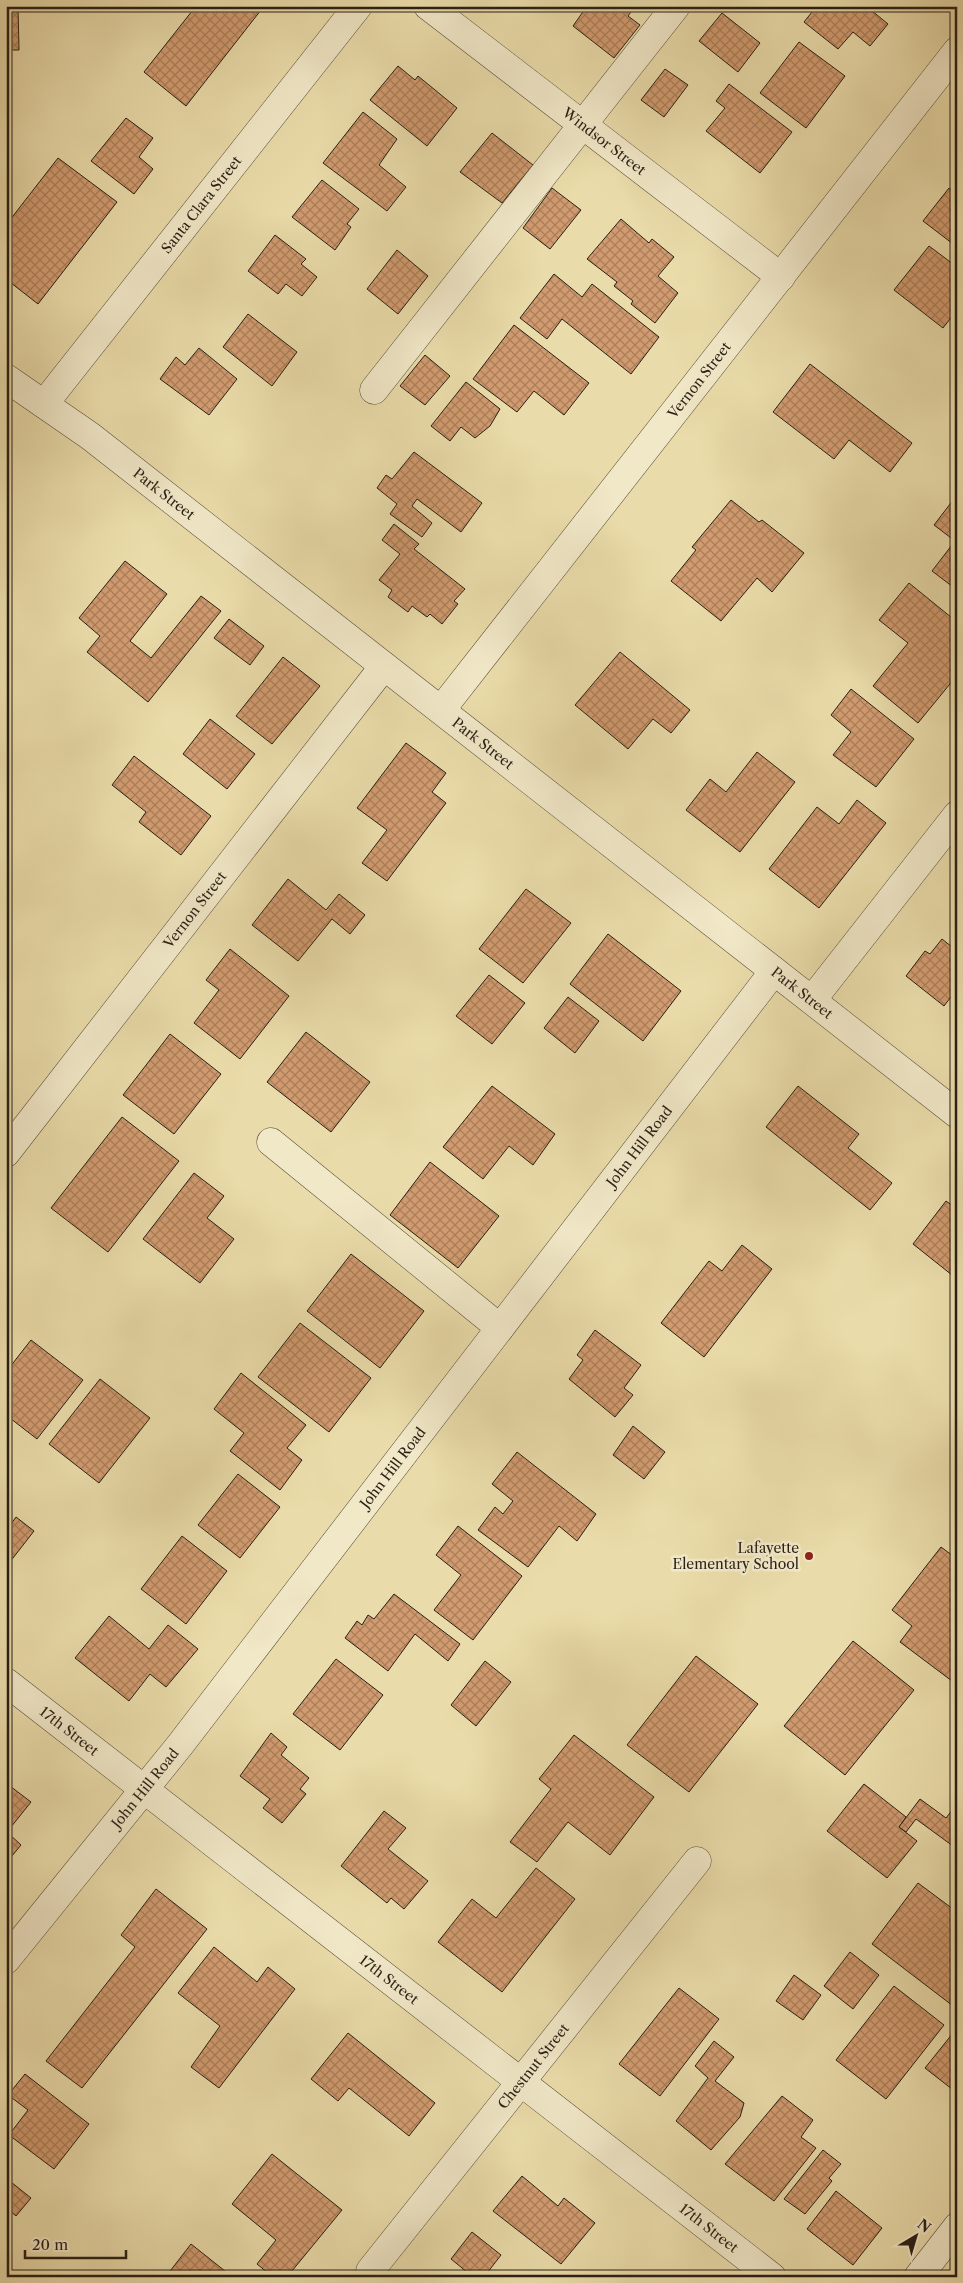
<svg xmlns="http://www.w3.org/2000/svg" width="963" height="2283" font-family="'Libre Caslon Text',serif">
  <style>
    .building { fill: url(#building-cross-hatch); stroke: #291f15 }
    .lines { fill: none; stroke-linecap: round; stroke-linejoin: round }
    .minor-casing { stroke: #594e3a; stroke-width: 29 }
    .minor { stroke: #f1e8c8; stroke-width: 28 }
    .poi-dot { fill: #8f2418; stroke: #f1e8c8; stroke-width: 2 }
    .labels { text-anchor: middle; stroke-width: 5; stroke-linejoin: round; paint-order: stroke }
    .street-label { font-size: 14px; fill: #291f15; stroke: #f1e8c8 }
    .poi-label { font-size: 14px; fill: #291f15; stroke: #f1e8c8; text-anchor: end }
  </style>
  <defs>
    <pattern id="building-cross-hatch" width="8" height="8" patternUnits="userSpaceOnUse" patternTransform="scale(1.25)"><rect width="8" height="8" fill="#d19b6f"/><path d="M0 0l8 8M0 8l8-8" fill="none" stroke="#aa7e5a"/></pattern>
  </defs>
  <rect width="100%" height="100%" fill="#eadcaa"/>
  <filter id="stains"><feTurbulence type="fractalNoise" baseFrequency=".004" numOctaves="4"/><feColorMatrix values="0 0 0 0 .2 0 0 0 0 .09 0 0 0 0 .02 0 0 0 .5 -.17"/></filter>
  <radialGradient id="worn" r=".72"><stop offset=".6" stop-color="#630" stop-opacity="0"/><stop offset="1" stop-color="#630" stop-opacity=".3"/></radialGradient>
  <!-- building -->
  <g class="building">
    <polygon points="196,6 256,6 261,10 186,106 144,72"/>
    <polygon points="587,6 635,6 628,16 640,25 614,58 573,26"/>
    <polygon points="805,6 866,6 888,24 870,46 853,32 838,49 804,22 812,12"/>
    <polygon points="6,7 18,7 19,50 6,50"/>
    <polygon points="722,13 760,43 738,72 699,41"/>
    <polygon points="799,42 845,76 806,128 760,93"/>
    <polygon points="398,66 415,80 418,76 457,108 427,146 370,100"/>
    <polygon points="665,69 688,85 664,117 641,100"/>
    <polygon points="729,84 792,132 760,173 706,131 725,108 716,101"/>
    <polygon points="363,112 397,139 379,165 406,187 387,211 323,163"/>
    <polygon points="126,118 153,138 139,157 153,169 134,194 91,161"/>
    <polygon points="492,133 533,165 502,203 460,172"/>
    <polygon points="58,158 117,202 38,304 6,279 6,225"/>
    <polygon points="322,180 359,209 347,224 351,227 335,250 292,217"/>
    <polygon points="552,188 581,210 550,249 523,228"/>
    <polygon points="949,188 957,195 957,247 923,221"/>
    <polygon points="621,219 649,243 652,239 674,257 658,276 678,293 655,323 631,304 633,301 614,286 617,282 587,259"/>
    <polygon points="275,235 306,259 301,264 317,277 302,296 286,284 278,294 248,271"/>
    <polygon points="929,246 957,267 957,310 943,328 894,290"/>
    <polygon points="397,250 428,276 398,314 367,289"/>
    <polygon points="554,274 582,297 592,284 659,337 631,374 562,319 547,339 520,318"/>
    <polygon points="248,314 297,352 272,386 223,347"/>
    <polygon points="514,325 589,383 564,415 534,391 517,412 473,379"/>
    <polygon points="199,348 237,379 209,415 160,379 176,357 185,365"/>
    <polygon points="425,355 450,376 425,405 400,386"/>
    <polygon points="810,364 912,443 890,472 849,440 834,459 773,412"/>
    <polygon points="466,382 500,409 490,426 475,438 461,427 450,441 431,426"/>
    <polygon points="414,452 482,503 461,532 417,499 412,506 432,523 422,537 390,514 397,504 377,488 386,475 392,479"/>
    <polygon points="957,495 957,590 932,571 955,541 934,525"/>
    <polygon points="731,500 759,522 762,520 804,553 772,592 757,578 721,621 671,581 696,550 692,547"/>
    <polygon points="394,524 419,544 414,549 465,589 454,601 458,604 442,624 430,614 427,617 412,606 408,612 388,597 392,590 379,580 400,554 382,540"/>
    <polygon points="125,561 167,594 130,641 151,658 201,596 221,611 148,702 87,652 100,636 79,618"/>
    <polygon points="909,583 957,622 957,682 954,679 918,723 873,686 908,643 879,620"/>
    <polygon points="229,619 264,646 250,665 214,638"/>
    <polygon points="620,652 690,710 671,733 653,719 628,749 575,705"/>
    <polygon points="283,657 320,686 272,744 236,716"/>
    <polygon points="851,689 914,739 876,787 833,755 851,732 831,715"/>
    <polygon points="210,719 255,754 227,789 183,754"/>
    <polygon points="406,743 446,773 432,792 446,803 387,881 362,863 387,830 357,808"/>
    <polygon points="757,752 795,782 740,852 686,810 710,779 726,792"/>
    <polygon points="134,756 211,816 181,855 139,822 146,812 112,785"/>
    <polygon points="857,800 886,823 819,908 769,869 817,807 839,824"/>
    <polygon points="288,879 326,910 339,894 365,915 350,934 332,919 298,961 252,925"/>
    <polygon points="526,889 571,923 523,983 479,949"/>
    <polygon points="608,934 681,991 643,1041 570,984"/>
    <polygon points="942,939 957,951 957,989 944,1006 906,976 925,951 930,954"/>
    <polygon points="230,949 289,996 240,1059 194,1023 219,990 206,980"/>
    <polygon points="489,975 525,1003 492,1044 456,1016"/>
    <polygon points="568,997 599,1021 575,1053 544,1028"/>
    <polygon points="306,1032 370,1082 331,1132 267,1082"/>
    <polygon points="170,1034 221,1074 174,1134 123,1095"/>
    <polygon points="492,1086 555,1134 533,1165 509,1146 483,1179 443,1147"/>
    <polygon points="798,1086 859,1134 848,1148 892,1183 870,1210 766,1127"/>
    <polygon points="122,1117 179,1161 108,1252 51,1208"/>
    <polygon points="430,1162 499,1216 458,1268 390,1215"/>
    <polygon points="194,1173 224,1196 207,1218 234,1239 200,1283 143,1239"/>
    <polygon points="946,1201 957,1209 957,1279 913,1244"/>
    <polygon points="742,1245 772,1269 704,1357 661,1323 709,1261 722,1271"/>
    <polygon points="351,1254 424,1311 380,1368 307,1311"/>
    <polygon points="300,1323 371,1378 329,1432 258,1377"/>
    <polygon points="595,1330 641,1365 624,1388 633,1395 615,1417 569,1379 583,1360 577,1355"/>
    <polygon points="31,1340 83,1380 37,1439 6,1415 6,1372"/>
    <polygon points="241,1373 306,1425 287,1448 302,1460 280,1490 230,1451 244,1433 214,1409"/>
    <polygon points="100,1379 150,1418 99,1483 49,1444"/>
    <polygon points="633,1426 665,1452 644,1479 613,1455"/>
    <polygon points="517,1452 596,1514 577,1541 559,1526 528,1567 478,1530 495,1507 503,1514 513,1501 492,1484"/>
    <polygon points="238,1474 280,1507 240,1558 198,1525"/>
    <polygon points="16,1517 34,1531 6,1567 6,1531"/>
    <polygon points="458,1526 522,1576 473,1640 434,1610 461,1575 436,1555"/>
    <polygon points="182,1536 227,1571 186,1624 141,1589"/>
    <polygon points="941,1547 957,1559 956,1684 900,1642 912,1626 892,1610"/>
    <polygon points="394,1594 460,1644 448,1661 415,1634 388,1671 345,1638 357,1621 362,1625 368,1615 374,1619"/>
    <polygon points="109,1616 149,1649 168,1625 198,1649 166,1687 150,1674 129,1701 75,1658"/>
    <polygon points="853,1641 914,1690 845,1775 784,1726"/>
    <polygon points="696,1656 758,1704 689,1792 627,1745"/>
    <polygon points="336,1659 383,1695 340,1750 293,1714"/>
    <polygon points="485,1661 511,1682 476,1726 451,1705"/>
    <polygon points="271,1733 287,1747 281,1755 309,1778 300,1789 306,1794 282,1823 263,1808 270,1799 240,1776"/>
    <polygon points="574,1735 654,1797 610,1855 568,1822 537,1862 510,1842 551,1789 539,1779"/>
    <polygon points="6,1783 31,1802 7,1832 21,1845 7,1862 6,1861"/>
    <polygon points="864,1784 906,1817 899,1827 917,1841 887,1878 827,1831"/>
    <polygon points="920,1799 946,1818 957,1804 957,1849 916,1819 906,1832 899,1827"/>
    <polygon points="384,1811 406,1828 388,1849 428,1881 404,1909 391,1898 387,1903 341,1866"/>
    <polygon points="536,1868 575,1899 502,1992 438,1942 472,1899 496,1918"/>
    <polygon points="918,1883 957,1912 957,2009 872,1944"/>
    <polygon points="156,1889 207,1929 82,2088 46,2061 135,1947 121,1935"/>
    <polygon points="214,1947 257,1982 268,1967 295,1989 219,2088 191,2067 220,2026 178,1993"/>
    <polygon points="850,1952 879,1975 853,2009 824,1986"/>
    <polygon points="794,1975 821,1995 803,2020 776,2001"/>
    <polygon points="894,1986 944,2025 886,2099 836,2060"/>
    <polygon points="679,1988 719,2019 660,2096 619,2064"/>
    <polygon points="348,2033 435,2103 409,2136 349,2088 338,2101 311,2079"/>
    <polygon points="953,2033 957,2035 957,2093 925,2068"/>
    <polygon points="714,2041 734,2057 715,2081 744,2103 740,2117 711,2150 676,2121 708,2078 695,2066"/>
    <polygon points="25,2074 89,2124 54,2169 9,2135 28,2110 8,2095"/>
    <polygon points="782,2096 813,2120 801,2137 816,2148 774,2201 725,2164"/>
    <polygon points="823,2150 841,2164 829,2178 832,2181 805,2214 784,2199"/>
    <polygon points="272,2154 342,2210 287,2277 273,2277 257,2264 276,2240 232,2204"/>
    <polygon points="522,2176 558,2206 564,2198 595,2223 561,2264 493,2211"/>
    <polygon points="6,2178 31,2198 16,2216 9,2210 6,2213"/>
    <polygon points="836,2191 882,2228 853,2265 807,2229"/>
    <polygon points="472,2232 501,2255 484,2277 473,2277 451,2259"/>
    <polygon points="191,2244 230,2275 228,2277 169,2277 167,2275"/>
  </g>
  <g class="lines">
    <!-- minor casing -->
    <g class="minor-casing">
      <g id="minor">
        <path id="s1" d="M428 6 781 277"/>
        <path id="s2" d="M6 378 90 436 957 1114"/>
        <polyline points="374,390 676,6"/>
        <path id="s3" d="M44 404 358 6"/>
        <path id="s4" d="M441 710 957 51"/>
        <polyline points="812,1000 957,815"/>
        <polyline points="271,1142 500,1328"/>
        <path id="s5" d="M6 1153 384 666"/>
        <path id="s6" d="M6 1682 772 2277"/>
        <path id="s7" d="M6 1960 180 1745 774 971"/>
        <path id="s8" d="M370 2271 697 1861"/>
        <polyline points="918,2277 957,2227"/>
      </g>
    </g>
    <!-- minor -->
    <use href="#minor" class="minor"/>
  </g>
  <!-- markers -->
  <circle class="poi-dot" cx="809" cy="1556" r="5"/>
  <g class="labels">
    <!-- street labels -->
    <g class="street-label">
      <text dy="5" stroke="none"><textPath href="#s1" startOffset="222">Windsor Street</textPath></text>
      <text dy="5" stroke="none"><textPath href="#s3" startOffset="254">Santa Clara Street</textPath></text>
      <text dy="5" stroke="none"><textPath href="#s4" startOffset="419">Vernon Street</textPath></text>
      <text dy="5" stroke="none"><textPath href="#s2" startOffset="196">Park Street</textPath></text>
      <text dy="5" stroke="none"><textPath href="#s2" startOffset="601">Park Street</textPath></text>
      <text dy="5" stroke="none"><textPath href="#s5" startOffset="308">Vernon Street</textPath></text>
      <text dy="5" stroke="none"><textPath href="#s2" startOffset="1006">Park Street</textPath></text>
      <text dy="5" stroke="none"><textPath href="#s7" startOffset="1031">John Hill Road</textPath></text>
      <text dy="5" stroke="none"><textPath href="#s7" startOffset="626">John Hill Road</textPath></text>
      <text dy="5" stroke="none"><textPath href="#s6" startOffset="80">17th Street</textPath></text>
      <text dy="5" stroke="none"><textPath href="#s7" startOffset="221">John Hill Road</textPath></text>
      <text dy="5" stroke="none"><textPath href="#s6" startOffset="485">17th Street</textPath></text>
      <text dy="5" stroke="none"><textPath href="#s8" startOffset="262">Chestnut Street</textPath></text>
      <text dy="5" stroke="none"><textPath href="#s6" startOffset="890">17th Street</textPath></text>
    </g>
    <!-- poi labels -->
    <g class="poi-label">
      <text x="799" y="1553">Lafayette<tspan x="799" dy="16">Elementary School</tspan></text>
    </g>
  </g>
  <!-- margin -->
  <rect width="963" height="2283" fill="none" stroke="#eadcaa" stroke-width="25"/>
  <rect x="8" y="8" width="948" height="2268" fill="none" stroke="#291f15" stroke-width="2.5"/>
  <rect x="12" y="12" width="938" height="2258" fill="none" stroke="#291f15"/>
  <!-- north arrow -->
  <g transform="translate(916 2236) rotate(38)" stroke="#f1e8c8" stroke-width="4" paint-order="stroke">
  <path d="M0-4L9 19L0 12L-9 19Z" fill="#291f15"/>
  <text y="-8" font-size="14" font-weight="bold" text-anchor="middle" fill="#291f15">N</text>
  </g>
  <!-- scale -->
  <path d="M25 2250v8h101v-8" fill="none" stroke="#291f15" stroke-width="2.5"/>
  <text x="32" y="2250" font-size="15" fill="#291f15" stroke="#f1e8c8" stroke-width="4" paint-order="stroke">20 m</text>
  <rect width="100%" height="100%" filter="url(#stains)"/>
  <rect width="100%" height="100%" fill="url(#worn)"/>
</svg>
